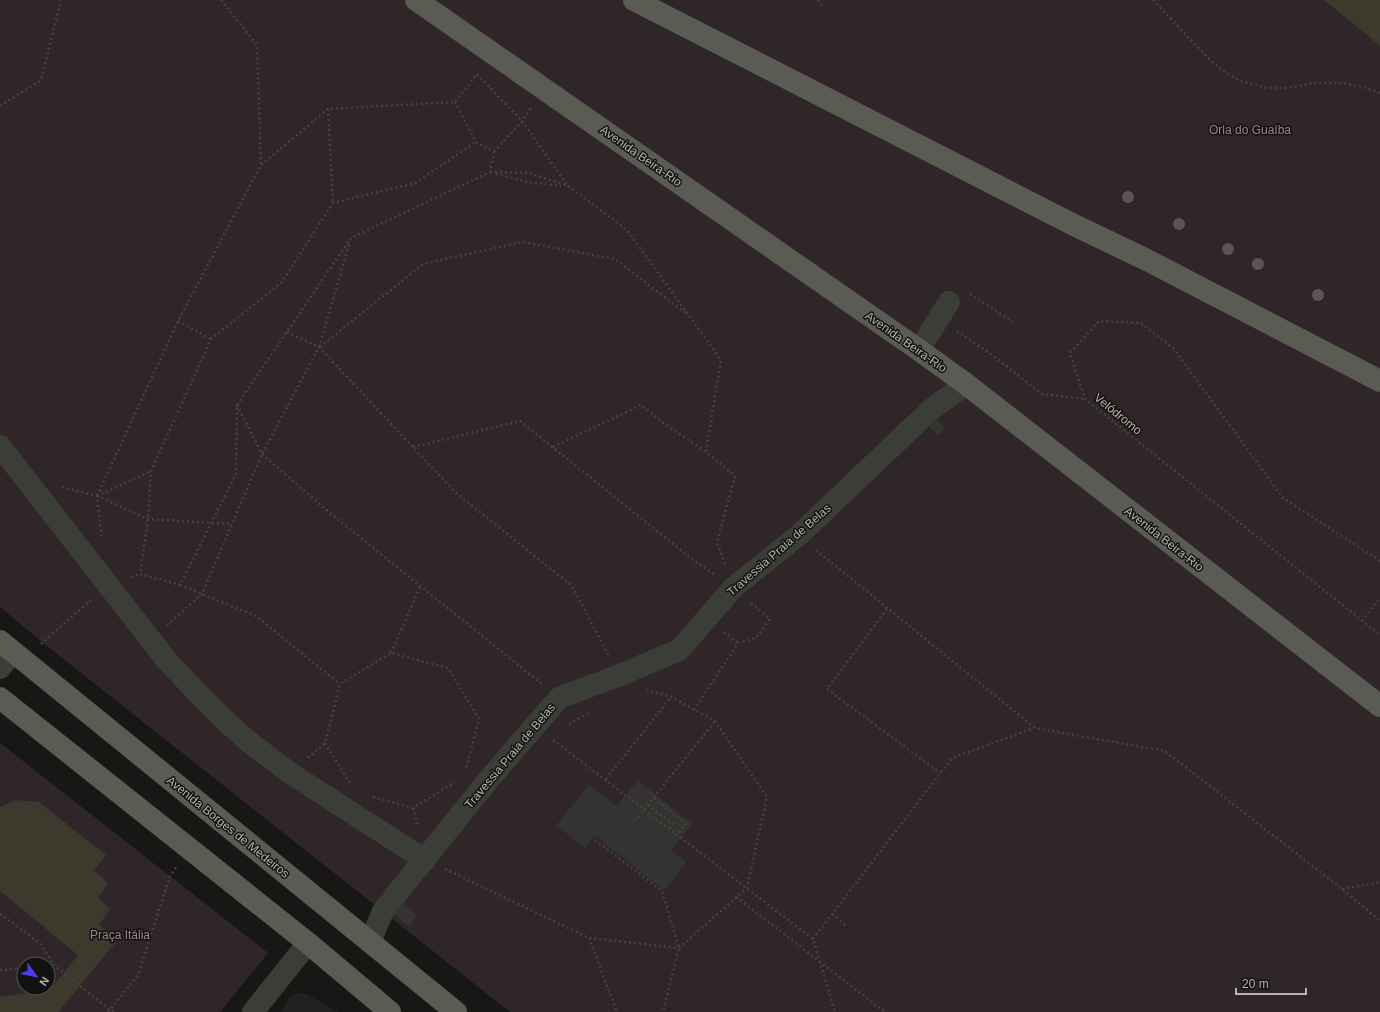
<svg xmlns="http://www.w3.org/2000/svg" width="1380" height="1012" font-family="Arial,sans-serif">
  <style>
    .built { fill: #21221f }
    .green { fill: #30262a; fill-rule: evenodd }
    .water { fill: #3b3a2d }
    .building { fill: #333431; stroke: #323430 }
    .lines { fill: none; stroke-linecap: round; stroke-linejoin: round }
    .path { stroke: #43443d; stroke-width: 2.5; stroke-dasharray: 2 3; stroke-linecap: butt }
    .minor { stroke: #3b3d37; stroke-width: 22 }
    .major { stroke: #5a5c53; stroke-width: 22 }
    .tree { fill: #63515a }
    .labels { text-anchor: middle; stroke-width: 3; stroke-linejoin: round; paint-order: stroke }
    .park-label { font-size: 12px; fill: #a28091; stroke: #121311 }
    .street-label { font-size: 12px; fill: #b6b7a9; stroke: #121311 }
  </style>
  <rect width="100%" height="100%" fill="#171816"/>
  <!-- built -->
  <polygon class="built" points="299,993 307,994 338,1012 280,1012 292,995"/>
  <!-- green -->
  <g class="green">
    <polygon points="0,0 1324,0 1380,46 1380,1012 510,1012 42,642 0,607"/>
    <path d="M0 743 268 953 220 1012H0ZM24 964H48V988H24Z"/>
  </g>
  <!-- water -->
  <g class="water">
    <polygon points="1324,0 1380,0 1380,46"/>
    <polygon points="15,800 39,802 106,855 94,870 108,883 98,898 110,909 99,925 116,942 58,1012 0,1012 0,997 51,989 78,955 0,891 0,807"/>
  </g>
  <!-- building -->
  <g class="building">
    <polygon points="922,405 945,428 938,435 915,412"/>
    <polygon points="638,781 692,824 671,850 617,807"/>
    <polygon points="589,785 686,862 664,890 595,835 585,848 557,825"/>
    <polygon points="386,891 417,916 409,926 378,901"/>
  </g>
  <g class="lines">
    <!-- path -->
    <g class="path">
      <polyline points="221,0 257,45 261,165"/>
      <polyline points="818,0 823,7"/>
      <polyline points="1153,0 1211,61 1226,73 1241,81 1268,88 1288,88 1315,83 1341,83 1363,87 1380,93"/>
      <polyline points="455,102 476,142 494,152 490,172 351,238 237,405 236,474 180,585 140,574 148,519 151,471 211,339 282,282 333,203 415,183 476,142"/>
      <polyline points="0,106 41,80 61,0"/>
      <polyline points="328,109 333,203"/>
      <polyline points="494,152 522,121 531,108"/>
      <polyline points="490,172 529,173 568,186 627,230 721,360 706,452 735,476 717,542 725,564"/>
      <polyline points="496,174 528,182 561,186"/>
      <polyline points="970,294 1013,322"/>
      <polyline points="178,321 211,339"/>
      <polyline points="957,331 992,355 1042,394 1085,399"/>
      <polyline points="287,332 319,347 455,492 572,586 609,656"/>
      <polyline points="320,347 423,264 523,242 615,259 688,315"/>
      <polyline points="237,405 262,454 331,514 542,684"/>
      <polyline points="413,447 520,421 697,563 714,574"/>
      <polyline points="553,447 641,405 665,424 706,452"/>
      <polyline points="62,487 97,496 102,539"/>
      <polyline points="97,496 178,321 261,165 328,109 455,102 477,74 522,121 568,186"/>
      <polyline points="97,496 148,519 232,524"/>
      <polyline points="97,496 151,471"/>
      <polyline points="816,550 1035,728 1165,751 1342,889 1380,921"/>
      <polyline points="1380,561 1283,498 1174,349 1141,323 1099,321 1070,353 1085,399 1380,635"/>
      <polyline points="131,577 140,574"/>
      <polyline points="180,585 256,616 340,684"/>
      <polyline points="887,609 827,689 940,773"/>
      <polyline points="1362,621 1380,598"/>
      <polyline points="167,625 202,594 262,454 319,347 350,241"/>
      <polyline points="724,632 738,643 739,642"/>
      <polyline points="41,644 91,600"/>
      <polyline points="391,653 421,585"/>
      <polyline points="694,710 738,643 756,638 770,619 751,603"/>
      <polyline points="569,724 589,713"/>
      <polyline points="553,740 813,939 835,1012"/>
      <polyline points="325,743 350,783"/>
      <polyline points="308,758 325,743 340,684 391,653 448,668 479,719 466,769"/>
      <polyline points="606,779 671,697"/>
      <polyline points="373,797 413,808 455,782"/>
      <polyline points="654,798 686,824 677,835"/>
      <polyline points="648,805 673,824 669,829"/>
      <polyline points="413,808 418,827"/>
      <polyline points="635,821 715,721"/>
      <polyline points="595,840 662,891 679,948 663,1012"/>
      <polyline points="445,869 589,938 679,948 747,888 767,797 715,721 671,697 647,690"/>
      <polyline points="1342,889 1380,882"/>
      <polyline points="736,897 885,1012"/>
      <polyline points="0,914 40,943 54,965"/>
      <polyline points="832,914 845,925"/>
      <polyline points="589,938 617,1012"/>
      <polyline points="813,939 952,758 1034,728"/>
      <polyline points="48,966 54,965 110,1010 116,1012"/>
      <polyline points="0,970 24,968"/>
      <polyline points="108,1012 138,975 170,876 177,866"/>
    </g>
    <!-- minor -->
    <g class="minor">
      <polyline points="919,350 949,302"/>
      <polyline points="929,411 966,384"/>
      <polyline points="0,446 168,662 218,714 249,742 290,773 425,860"/>
      <polyline points="0,668 13,652"/>
      <polyline points="394,897 490,778 559,698 620,675 679,650 734,587 799,535 922,418"/>
      <polyline points="370,942 383,911 386,907"/>
      <polyline points="253,1012 308,943"/>
    </g>
    <!-- major -->
    <g class="major">
      <polyline points="416,0 919,350 966,384 1380,706"/>
      <polyline points="634,0 1074,225 1147,260 1380,381"/>
      <polyline points="0,641 456,1012"/>
      <polyline points="0,698 308,943 390,1012"/>
    </g>
  </g>
  <!-- trees -->
  <g class="tree">
    <circle cx="1128" cy="197" r="6"/>
    <circle cx="1179" cy="224" r="6"/>
    <circle cx="1228" cy="249" r="6"/>
    <circle cx="1258" cy="264" r="6"/>
    <circle cx="1318" cy="295" r="6"/>
  </g>
  <g class="labels">
    <!-- park labels -->
    <g class="park-label">
      <text x="1250" y="134">Orla do Guaíba</text>
      <text x="120" y="939">Praça Itália</text>
    </g>
    <!-- street labels -->
    <g class="street-label">
      <text transform="translate(641 156) rotate(35)" y="4">Avenida Beira-Rio</text>
      <text transform="translate(906 342) rotate(35)" y="4">Avenida Beira-Rio</text>
      <text transform="translate(1118 414) rotate(39)" y="4">Velódromo</text>
      <text transform="translate(1164 539) rotate(38)" y="4">Avenida Beira-Rio</text>
      <text transform="translate(779 550) rotate(-41)" y="4">Travessia Praia de Belas</text>
      <text transform="translate(510 756) rotate(-50)" y="4">Travessia Praia de Belas</text>
      <text transform="translate(228 827) rotate(39)" y="4">Avenida Borges de Medeiros</text>
    </g>
  </g>
  <!-- north arrow -->
  <g transform="translate(36 976) rotate(123)"><circle r="19" fill="#121311" stroke="#54554e"/>
  <path d="M0-3L7 15L0 10L-7 15Z" fill="#4c3cea"/>
  <text y="-6" font-size="11" font-weight="bold" text-anchor="middle" fill="#b6b7a9">N</text>
  </g>
  <!-- scale -->
  <path d="M1236 988v6h70v-6" fill="none" stroke="#b6b7a9" stroke-width="2"/>
  <text x="1242" y="988" font-size="12" fill="#b6b7a9" stroke="#121311" stroke-width="3" paint-order="stroke">20 m</text>
</svg>
